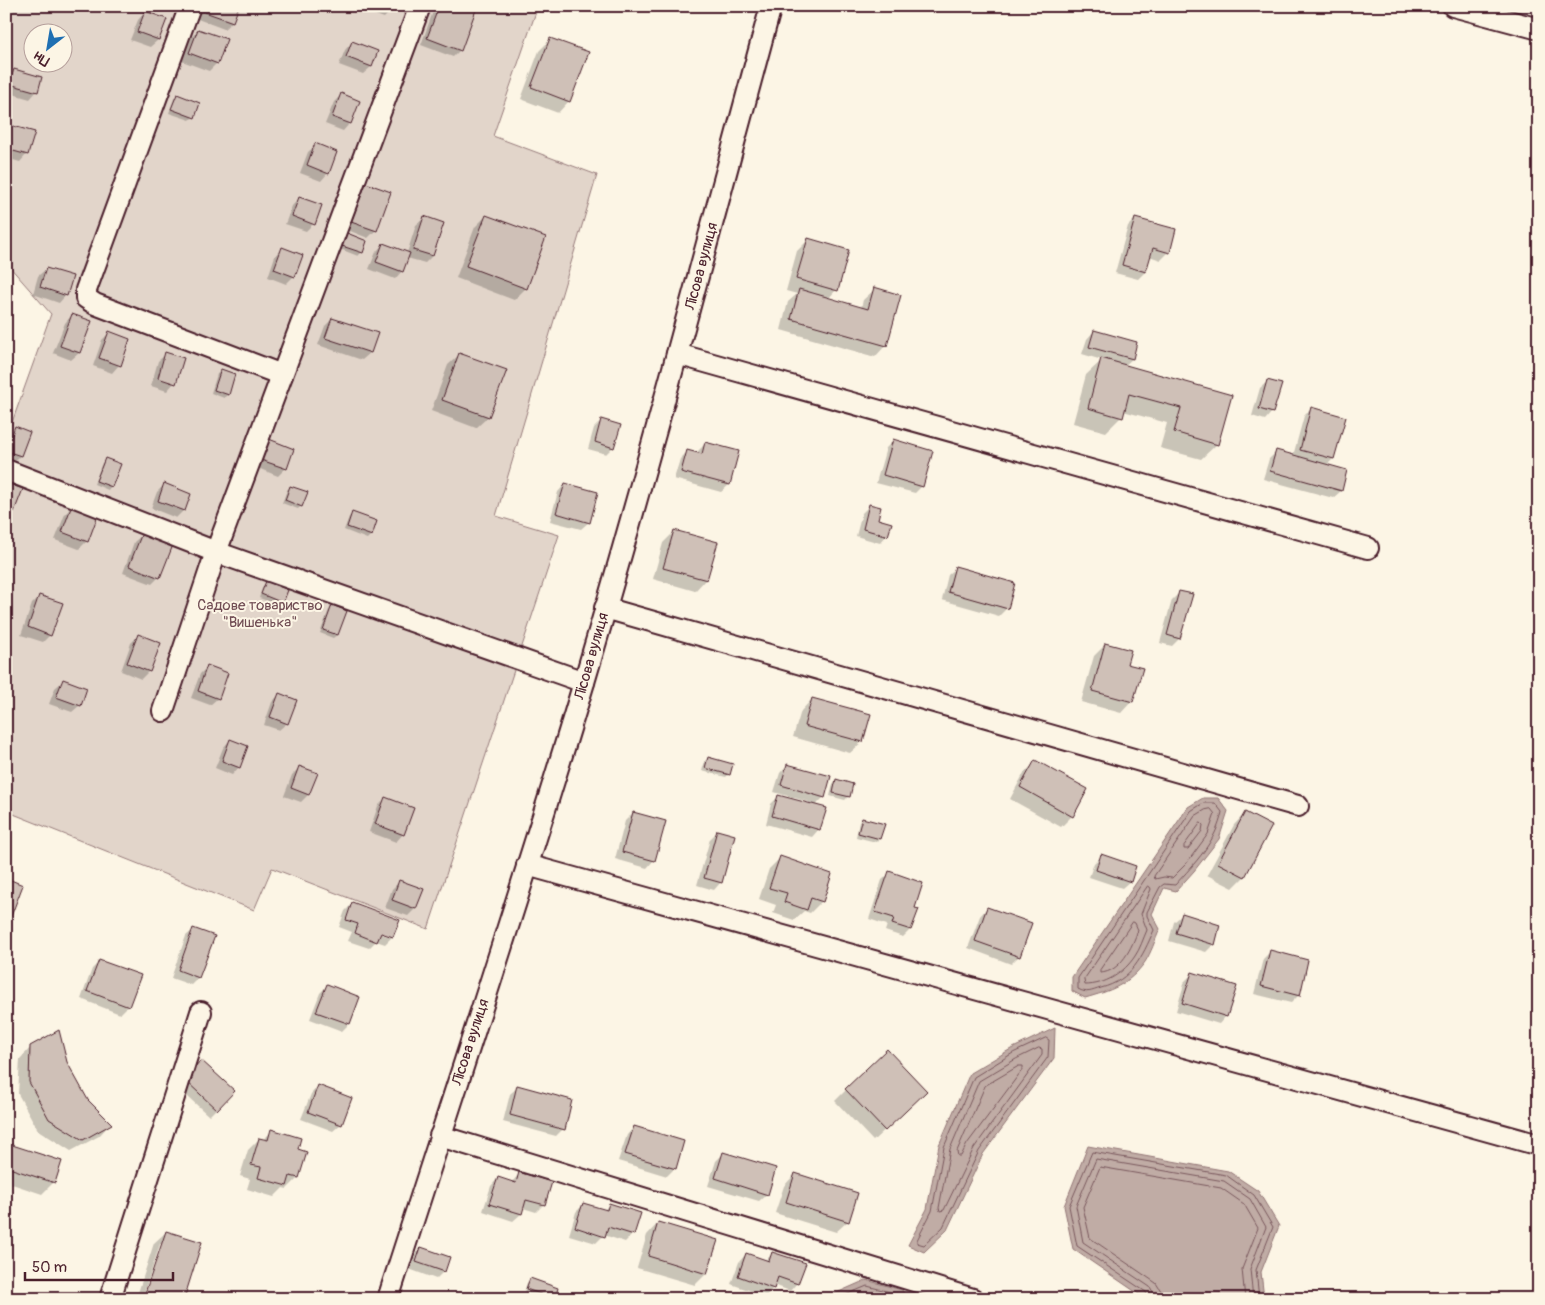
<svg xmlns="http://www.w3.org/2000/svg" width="1545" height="1305" font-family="Pangolin,sans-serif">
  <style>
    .green { fill: #e2d5ca; stroke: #967a7a; fill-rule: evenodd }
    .water { fill: #c0aca5; stroke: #917474 }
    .shadow { fill: #0003; fill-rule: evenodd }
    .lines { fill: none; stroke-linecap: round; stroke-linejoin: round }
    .shore { stroke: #79575c; stroke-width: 1 }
    .building { fill: #cfc0b7; stroke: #4a1f2b }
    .minor-casing { stroke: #4a1f2b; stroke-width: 24 }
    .minor { stroke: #fcf5e5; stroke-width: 20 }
    .labels { text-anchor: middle; stroke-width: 4; stroke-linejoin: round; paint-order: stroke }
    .street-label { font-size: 15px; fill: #4a1f2b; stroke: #fcf5e5 }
    .park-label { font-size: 15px; fill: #704c53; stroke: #fcf5e5 }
  </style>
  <rect width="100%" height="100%" fill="#fcf5e5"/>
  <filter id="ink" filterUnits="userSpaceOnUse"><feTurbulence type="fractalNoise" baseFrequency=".02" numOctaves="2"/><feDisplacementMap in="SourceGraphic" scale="10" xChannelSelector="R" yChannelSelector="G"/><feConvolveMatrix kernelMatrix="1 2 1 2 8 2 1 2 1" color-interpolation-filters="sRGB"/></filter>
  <g filter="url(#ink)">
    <!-- green -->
    <path class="green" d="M6 6H538L493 136 597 175 496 516 559 535 428 929 272 868 254 910 6 811V439L51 314 9 266 6 230ZM32 32H62V62H32Z"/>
    <!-- water -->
    <g class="water">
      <path d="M1203 798H1218L1228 811 1219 839 1194 871 1176 891 1164 888 1152 914 1160 929C1155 940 1151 953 1145 962 1129 985 1110 991 1085 998L1072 991V977L1188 807Z"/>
      <polygon points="1055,1028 1054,1058 983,1154 947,1230 924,1252 908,1245 927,1209 939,1145 970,1073 1011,1049"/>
      <polygon points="1088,1146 1228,1171 1258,1191 1279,1226 1261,1272 1264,1299 1146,1299 1073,1249 1064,1206"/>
      <polygon points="866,1280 902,1290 907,1299 830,1299 832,1295"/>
    </g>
    <!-- shadow -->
    <g class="shadow">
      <polygon points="200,6 237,6 232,22 224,29 195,18"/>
      <polygon points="361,6 393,6 392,10 384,18 360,9"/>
      <polygon points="435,6 470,6 460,50 453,57 421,45"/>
      <polygon points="145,12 165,20 158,40 150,47 130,40 138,20"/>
      <polygon points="198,30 217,63 209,71 182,61 191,38"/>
      <polygon points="551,39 569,101 558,113 521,99 539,51"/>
      <polygon points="352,42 376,51 371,67 363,74 339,65 345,50"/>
      <polygon points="14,70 37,91 30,99 6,92 7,78"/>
      <polygon points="341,95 350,123 343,131 325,124 334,102"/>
      <polygon points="177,96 193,117 190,120 169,113 174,99"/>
      <polygon points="6,126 27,154 20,162 6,158"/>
      <polygon points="316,145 328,173 321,181 300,173 308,152"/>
      <polygon points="366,184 376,230 368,238 345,229 358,191"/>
      <polygon points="299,198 313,224 306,231 285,224 292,206"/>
      <polygon points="486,216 526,288 514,300 456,278 475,227"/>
      <polygon points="424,218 442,224 432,256 425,263 407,258 402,271 395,279 369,269 376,252 383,244 407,253 416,225"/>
      <polygon points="1135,219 1169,252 1161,260 1149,256 1145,272 1138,279 1115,273 1128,226"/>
      <polygon points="347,234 366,241 361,253 358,256 340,249 344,238"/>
      <polygon points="808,240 836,290 828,299 861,308 863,300 875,289 886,345 875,357 781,330 788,302 797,294 786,291 797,251"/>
      <polygon points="283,249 294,276 286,284 268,277 275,256"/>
      <polygon points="46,269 66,295 59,303 33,294 38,276"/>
      <polygon points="72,315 79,353 71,360 53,353 65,323"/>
      <polygon points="332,319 376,334 370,353 362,360 318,345 325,326"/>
      <polygon points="1094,331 1136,343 1132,359 1124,366 1230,396 1217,444 1201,459 1160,448 1167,423 1123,411 1121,417 1106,432 1073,423 1086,375 1102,360 1082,354 1087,339"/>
      <polygon points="109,333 119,365 112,373 93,366 102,340"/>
      <polygon points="166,354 174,383 167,391 151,386 158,361"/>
      <polygon points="460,354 505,371 488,417 476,428 431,411 448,365"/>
      <polygon points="221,371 228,394 224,398 211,393 217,374"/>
      <polygon points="1268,381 1272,412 1265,420 1252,416 1260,388"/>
      <polygon points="1312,408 1333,459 1326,466 1346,471 1341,491 1333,498 1263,479 1269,459 1276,452 1293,456 1304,416"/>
      <polygon points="602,420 613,447 606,454 588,449 594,428"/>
      <polygon points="15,427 29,432 20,456 13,463 6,461 6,438 7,435"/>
      <polygon points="269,441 286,468 278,476 255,467 262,448"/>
      <polygon points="893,441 922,486 915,493 876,483 886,448"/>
      <polygon points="706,443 729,485 721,492 674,479 680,459 688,451 697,454 698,451"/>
      <polygon points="105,460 111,486 108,490 94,484 102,463"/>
      <polygon points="565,484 589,522 581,529 550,521 558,492"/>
      <polygon points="6,485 13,511 6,518"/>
      <polygon points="164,485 184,510 176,518 151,508 157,492"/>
      <polygon points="290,487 301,506 298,509 282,503 287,490"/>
      <polygon points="870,505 877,520 887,535 880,543 856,536 862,513"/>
      <polygon points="72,507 87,541 79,549 55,540 65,514"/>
      <polygon points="353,513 371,535 367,539 344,530 349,517"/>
      <polygon points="674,532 706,579 695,591 653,579 663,543"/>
      <polygon points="142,535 159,577 152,584 123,573 134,542"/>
      <polygon points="956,568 1007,608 999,616 942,600 948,575"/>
      <polygon points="266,583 282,602 279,605 259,598 263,586"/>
      <polygon points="1180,592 1179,639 1172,646 1160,643 1172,600"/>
      <polygon points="40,596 50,635 43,642 21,635 32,604"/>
      <polygon points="332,607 345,612 337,635 333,638 320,633 329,610"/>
      <polygon points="138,636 149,671 141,679 121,671 131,643"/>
      <polygon points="1106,644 1125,665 1132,701 1121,713 1081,702 1094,656"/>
      <polygon points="207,667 218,698 210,705 191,698 200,674"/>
      <polygon points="63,681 80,705 72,712 49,704 55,688"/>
      <polygon points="280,694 287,723 279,730 264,725 272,702"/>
      <polygon points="812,699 862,742 850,753 793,737 801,711"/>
      <polygon points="230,740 239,767 232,775 215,768 223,748"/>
      <polygon points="708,758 729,774 726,777 702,771 705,761"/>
      <polygon points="1036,762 1072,816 1061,827 1010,799 1024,773"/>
      <polygon points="787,765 824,797 815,806 819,829 812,837 766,824 771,804 779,796 809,805 809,802 774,792 780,773"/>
      <polygon points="299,768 308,795 301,802 284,796 292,775"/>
      <polygon points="837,780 849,796 845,800 830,796 833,784"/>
      <polygon points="385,799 403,834 396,842 369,832 378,806"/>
      <polygon points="633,813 654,860 647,868 615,859 625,821"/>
      <polygon points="1245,813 1270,827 1244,877 1233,888 1207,875 1234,825"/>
      <polygon points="863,819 883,825 879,839 876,842 856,837 859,822"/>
      <polygon points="717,832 721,882 714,890 697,885 710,839"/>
      <polygon points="1102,856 1130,881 1122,888 1089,877 1094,863"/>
      <polygon points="780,858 822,901 810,913 804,911 794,920 773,913 776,905 759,899 769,869"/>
      <polygon points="890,873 913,908 917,910 910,930 903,937 885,931 887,925 869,919 882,880"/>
      <polygon points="400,881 415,909 408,916 385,908 392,889"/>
      <path d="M353 903 398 920 392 937 385 944 376 941 369 948 348 941 352 932 339 927 345 911ZM375 929 390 935V937L375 932Z"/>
      <polygon points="987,908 1019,956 1011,964 968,948 980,916"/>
      <polygon points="1182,915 1214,944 1206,952 1169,941 1174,922"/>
      <polygon points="194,929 214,936 198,978 191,985 171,978 186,936"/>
      <polygon points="1270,952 1299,995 1291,1003 1254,994 1263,959"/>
      <polygon points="100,961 128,1006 120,1014 81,999 92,969"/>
      <polygon points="1192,974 1226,1016 1219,1024 1176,1011 1185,981"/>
      <polygon points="327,986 349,1024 342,1031 310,1019 320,993"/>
      <polygon points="31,1047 66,1063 87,1101 110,1124 99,1136 71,1151 38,1130 18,1094 20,1059"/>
      <polygon points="194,1069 216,1109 209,1116 177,1087"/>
      <polygon points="318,1086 341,1124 333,1131 301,1119 311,1094"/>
      <polygon points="518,1087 563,1129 556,1136 503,1122 510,1094"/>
      <polygon points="846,1090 914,1102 873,1141 835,1101"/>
      <polygon points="634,1127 683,1142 674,1169 667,1176 618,1161 627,1135"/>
      <polygon points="272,1131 296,1150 298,1178 287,1189 283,1188 274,1197 247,1189 250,1179 240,1176 248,1150 259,1139 263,1140"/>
      <polygon points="6,1144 54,1182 42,1194 6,1182"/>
      <polygon points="723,1154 767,1194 759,1201 708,1186 716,1161"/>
      <polygon points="520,1173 550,1183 543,1205 536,1212 523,1208 521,1214 513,1221 483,1211 491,1186 498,1178 512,1182"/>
      <polygon points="795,1174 848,1221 836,1232 775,1213 784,1186"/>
      <polygon points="584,1204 603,1211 610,1204 633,1234 625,1242 604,1235 596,1243 569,1235 576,1212"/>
      <polygon points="658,1223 716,1241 706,1274 695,1285 637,1268 647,1235"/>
      <polygon points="166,1232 162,1244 160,1244 142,1299 136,1299 154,1243"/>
      <polygon points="421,1248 444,1271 436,1279 409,1269 414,1256"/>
      <polygon points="773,1253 797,1283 790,1291 774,1285 773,1288 766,1296 731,1284 739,1262 746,1254 765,1261"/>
      <polygon points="530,1280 553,1298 542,1299 524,1292 527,1283"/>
    </g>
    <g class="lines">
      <!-- shore -->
      <g class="shore">
        <path d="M1204 803H1215L1222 812C1216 842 1195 863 1175 885L1164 884 1160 887 1147 912V916L1154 930C1142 957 1132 980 1101 988 1091 991 1087 994 1078 989V978L1191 811Z"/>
        <polygon points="1211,809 1215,814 1208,834 1186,864 1172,878 1164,877 1155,879 1154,876 1195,816 1205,810"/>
        <polygon points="1201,823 1203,825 1202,831 1188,849 1184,849 1184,846"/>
        <path d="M1148 886 1150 887 1151 889 1141 914 1147 930C1143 939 1140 949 1135 956 1124 973 1105 985 1085 985L1084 980Z"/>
        <path d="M1133 922 1135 923 1138 930C1132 947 1121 972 1100 973V970Z"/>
        <polygon points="1046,1038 1049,1040 1048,1057 979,1151 943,1227 924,1245 917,1243 917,1240 932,1211 944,1147 974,1077 1013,1053"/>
        <polygon points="1039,1048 1042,1049 1042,1055 974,1148 944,1210 940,1211 939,1208 950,1149 979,1081 1016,1059"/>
        <polygon points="1019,1066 1023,1066 1023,1069 967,1144 961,1156 958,1156 957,1151 985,1086"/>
        <polyline points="836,1299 867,1286 898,1294 901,1299"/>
        <polyline points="1148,1299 1146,1292 1077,1246 1069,1206 1092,1152 1226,1175 1254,1195 1273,1227 1256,1270 1259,1299"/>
        <polyline points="1155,1299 1153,1292 1150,1287 1083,1242 1076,1206 1096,1159 1224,1181 1250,1199 1266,1227 1250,1269 1253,1299"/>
        <polyline points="1162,1299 1161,1291 1156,1283 1090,1238 1083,1207 1100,1167 1221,1188 1244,1204 1258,1228 1242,1269 1245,1299"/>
      </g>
    </g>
    <!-- building -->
    <g class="building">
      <polygon points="203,6 239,6 233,22 202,11"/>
      <polygon points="439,6 474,6 477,7 461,51 427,38"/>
      <polygon points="145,11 167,19 159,40 137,32"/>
      <polygon points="198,29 227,39 218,64 189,53"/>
      <polygon points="550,38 589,52 570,102 531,87"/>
      <polygon points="352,41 378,51 372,67 346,57"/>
      <polygon points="14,69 42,77 38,92 9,84"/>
      <polygon points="341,93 360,101 351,124 332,117"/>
      <polygon points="177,94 200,103 195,118 171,109"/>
      <polygon points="6,124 35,132 28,155 6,149"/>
      <polygon points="315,143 337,152 329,174 307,165"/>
      <polygon points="366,183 391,192 377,231 351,222"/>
      <polygon points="299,197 322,205 315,225 292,216"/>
      <polygon points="486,215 546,237 527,289 466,266"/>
      <polygon points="424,216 444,223 433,256 413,250"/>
      <polygon points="1135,218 1176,229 1170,253 1153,248 1146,272 1122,265"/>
      <polygon points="347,233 367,241 363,253 342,246"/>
      <polygon points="808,238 849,250 838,291 796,279"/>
      <polygon points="383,243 410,253 403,272 376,262"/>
      <polygon points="282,247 303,255 295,277 274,269"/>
      <polygon points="46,268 73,276 67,296 40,287"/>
      <polygon points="874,287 901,295 887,346 791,319 799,289 868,309"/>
      <polygon points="72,314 92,321 80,353 60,346"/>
      <polygon points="332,318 378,333 371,353 325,338"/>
      <polygon points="1094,330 1137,342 1133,359 1089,347"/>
      <polygon points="109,331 130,339 121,366 99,358"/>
      <polygon points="165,352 184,358 176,384 158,378"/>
      <polygon points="459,353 507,370 489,417 442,400"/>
      <polygon points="1101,358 1232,395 1218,445 1174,432 1181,408 1129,394 1123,418 1088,408"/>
      <polygon points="221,369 235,374 229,395 214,390"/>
      <polygon points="1267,380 1282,384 1273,413 1259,409"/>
      <polygon points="1311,407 1346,417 1334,459 1300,450"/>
      <polygon points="601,419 621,425 614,448 595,442"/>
      <polygon points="15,426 30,432 21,456 6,451"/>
      <polygon points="269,439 294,449 287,469 261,460"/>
      <polygon points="893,439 933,451 923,487 883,475"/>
      <polygon points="705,442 739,451 730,485 681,472 687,450 702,454"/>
      <polygon points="1276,450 1347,470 1342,491 1270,471"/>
      <polygon points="105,458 121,464 112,487 96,481"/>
      <polygon points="6,483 23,489 14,512 6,509"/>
      <polygon points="164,483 191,494 185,511 158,501"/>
      <polygon points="565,483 598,492 590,523 556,513"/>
      <polygon points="290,486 308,492 302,507 285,500"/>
      <polygon points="869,504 881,507 878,519 892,523 888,536 863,529"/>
      <polygon points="72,505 98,515 88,542 62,532"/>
      <polygon points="352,512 377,521 372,536 347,527"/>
      <polygon points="674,530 718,542 707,580 663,568"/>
      <polygon points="142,533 173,545 160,578 129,566"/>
      <polygon points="955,566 1015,583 1008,609 948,592"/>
      <polygon points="266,581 288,590 283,603 261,594"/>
      <polygon points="1179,591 1193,594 1180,639 1167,635"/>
      <polygon points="39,595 63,603 51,636 28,627"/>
      <polygon points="332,605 347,611 338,635 323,630"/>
      <polygon points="138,634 161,643 150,672 127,663"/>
      <polygon points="1105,643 1131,650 1127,664 1143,668 1133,702 1092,691"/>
      <polygon points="207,665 228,673 219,699 198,691"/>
      <polygon points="63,679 87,688 81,706 56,697"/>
      <polygon points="279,693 297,700 288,724 270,717"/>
      <polygon points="812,698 871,714 863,742 804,726"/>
      <polygon points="230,739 248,746 240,768 222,761"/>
      <polygon points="708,757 733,764 730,775 705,768"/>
      <polygon points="1035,760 1088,789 1073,817 1020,787"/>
      <polygon points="787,764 831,776 825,798 781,785"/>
      <polygon points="299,766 318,773 309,795 291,788"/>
      <polygon points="836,779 853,784 850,797 833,793"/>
      <polygon points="778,795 827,808 820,830 772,816"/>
      <polygon points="385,797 414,808 404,835 375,824"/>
      <polygon points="633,812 666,821 655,861 622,852"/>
      <polygon points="1245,812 1272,826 1245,877 1218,863"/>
      <polygon points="862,818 885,824 880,839 858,833"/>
      <polygon points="717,830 735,835 722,883 704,878"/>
      <polygon points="1101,854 1136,866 1131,882 1096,870"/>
      <polygon points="780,856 832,874 823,902 811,898 807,910 784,902 787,893 769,888"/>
      <polygon points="889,871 923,883 915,908 919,909 911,930 892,924 894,918 875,912"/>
      <polygon points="6,878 23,885 10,919 6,918"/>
      <polygon points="399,880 424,889 416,909 392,900"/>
      <polygon points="352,902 400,920 393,937 381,933 377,942 355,933 358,924 346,920"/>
      <polygon points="987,907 1032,923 1020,957 975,941"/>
      <polygon points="1182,913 1220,925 1215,945 1176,933"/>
      <polygon points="193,928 215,936 199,978 178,970"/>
      <polygon points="1270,950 1308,960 1300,996 1261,986"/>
      <polygon points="99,960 141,975 129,1007 87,991"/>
      <polygon points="1192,972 1237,986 1227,1017 1182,1003"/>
      <polygon points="327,984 360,997 350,1024 316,1012"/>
      <polygon points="59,1030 67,1062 88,1100 112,1124 83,1140 49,1119 29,1082 30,1046"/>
      <polygon points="887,1049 927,1091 885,1131 845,1089"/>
      <polygon points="201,1060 235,1091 217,1110 184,1079"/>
      <polygon points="318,1085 352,1098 342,1125 308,1112"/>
      <polygon points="517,1085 572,1100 565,1130 510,1115"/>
      <polygon points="634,1126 684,1141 676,1169 625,1154"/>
      <polygon points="271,1129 301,1138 298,1149 307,1152 299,1178 290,1176 287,1186 258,1178 261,1167 251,1165 259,1138 268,1140"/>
      <polygon points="6,1143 62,1161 55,1183 6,1167"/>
      <polygon points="723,1152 776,1168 768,1195 715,1178"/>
      <polygon points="519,1172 552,1182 545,1205 526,1200 522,1214 489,1204 498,1177 516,1183"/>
      <polygon points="795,1173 858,1193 849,1222 786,1202"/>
      <polygon points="583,1203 607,1210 609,1203 641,1213 634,1235 608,1227 605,1237 575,1227"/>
      <polygon points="658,1222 718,1240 707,1274 648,1256"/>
      <polygon points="166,1231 202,1242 184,1299 143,1299"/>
      <polygon points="421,1247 450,1257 445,1272 416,1262"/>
      <polygon points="772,1252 806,1263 798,1284 778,1277 774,1289 738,1276 746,1253 769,1261"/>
      <polygon points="530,1278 558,1288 555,1299 526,1289"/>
    </g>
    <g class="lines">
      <!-- minor casing -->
      <g class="minor-casing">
        <g id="minor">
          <polyline points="190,6 86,290 86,298 95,304 282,375"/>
          <polyline points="1453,6 1539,29"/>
          <polyline points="677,354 1368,548"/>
          <polyline points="6,470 216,552 584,682"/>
          <polyline points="605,608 1298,806"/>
          <polyline points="163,711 216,552 420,6"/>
          <polyline points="527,865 1539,1145"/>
          <polyline points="440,1136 973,1299"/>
          <polyline points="110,1299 201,1012"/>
          <path d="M388 1299C454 1093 523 887 585 679 651 456 710 231 771 6"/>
        </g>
      </g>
      <!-- minor -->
      <use href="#minor" class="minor"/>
    </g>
  </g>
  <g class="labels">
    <!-- street labels -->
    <g class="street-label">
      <text transform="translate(701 266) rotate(-75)" y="5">Лісова вулиця</text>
      <text transform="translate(591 656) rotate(-74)" y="5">Лісова вулиця</text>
      <text transform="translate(470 1042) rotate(-72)" y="5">Лісова вулиця</text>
    </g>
    <!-- park labels -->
    <g class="park-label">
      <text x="260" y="610">Садове товариство<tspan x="260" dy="17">"Вишенька"</tspan></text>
    </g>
  </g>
  <!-- margin -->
  <rect width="1545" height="1305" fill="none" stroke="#fcf5e5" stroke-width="25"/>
  <rect x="12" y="12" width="1520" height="1280" fill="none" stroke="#4a1f2b" stroke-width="2" filter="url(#ink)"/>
  <!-- north arrow -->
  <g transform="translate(48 48) rotate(211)"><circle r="24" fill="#fcf5e5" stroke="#b59f9b"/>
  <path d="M0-4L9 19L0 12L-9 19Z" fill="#1f6fb2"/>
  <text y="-8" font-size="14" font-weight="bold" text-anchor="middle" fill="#4a1f2b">Пн</text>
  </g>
  <!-- scale -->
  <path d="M25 1272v8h148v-8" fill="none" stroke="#4a1f2b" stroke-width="2.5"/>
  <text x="32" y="1272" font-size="15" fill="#4a1f2b" stroke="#fcf5e5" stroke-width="4" paint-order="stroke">50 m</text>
</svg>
